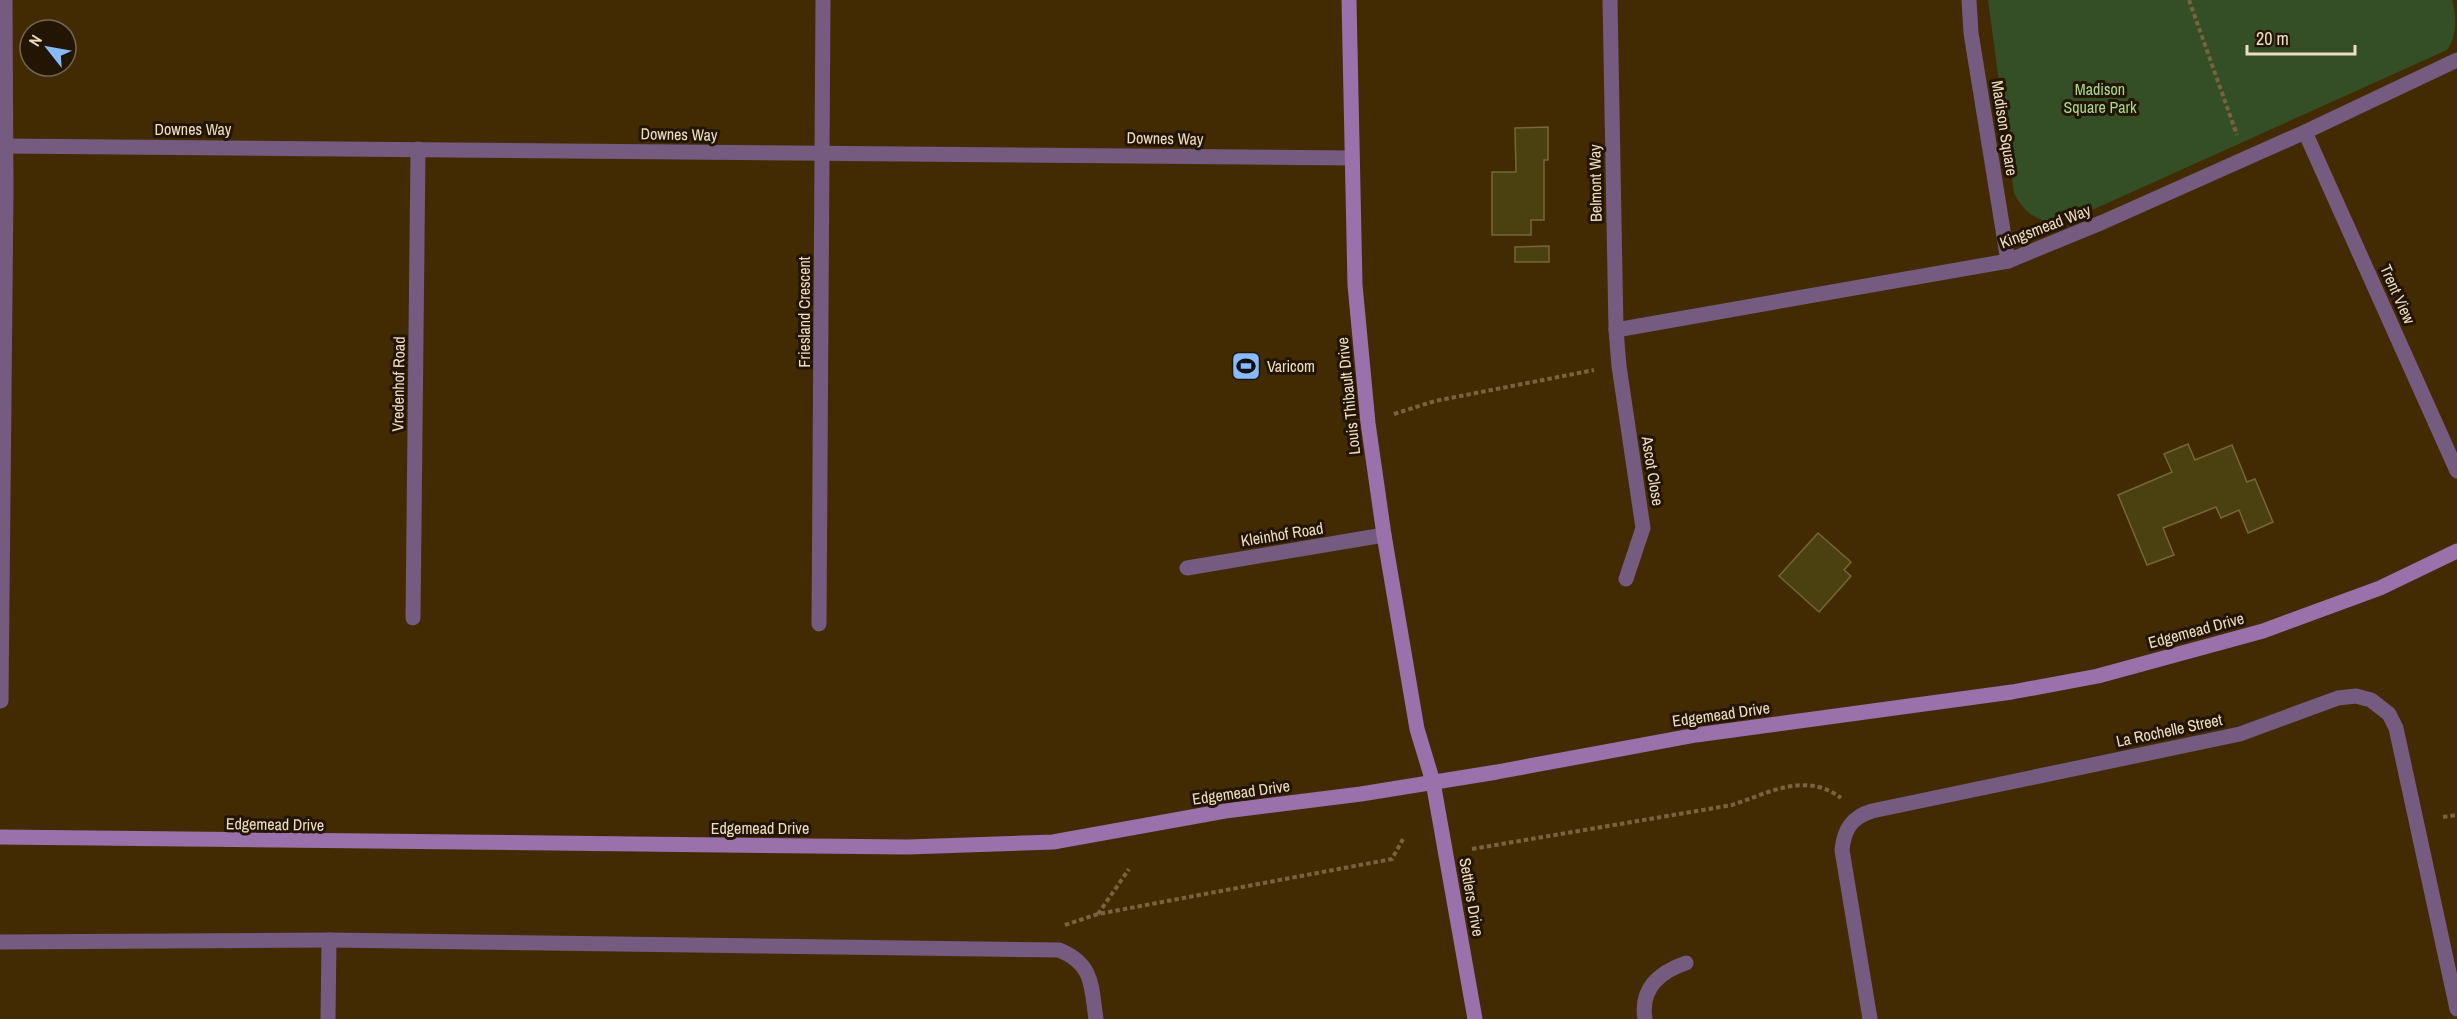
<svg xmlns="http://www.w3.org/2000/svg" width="2457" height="1019" font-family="'Archivo Narrow',sans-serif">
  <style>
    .green { fill: #344e26 }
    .building { fill: #4b4010; stroke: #766830; stroke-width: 1.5 }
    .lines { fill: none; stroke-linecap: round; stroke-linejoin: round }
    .path { stroke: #78623f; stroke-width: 4; stroke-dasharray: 4.5 3; stroke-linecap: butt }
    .street { stroke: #745b7f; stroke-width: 15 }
    .secondary { stroke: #9a71ab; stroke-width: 15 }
    .labels { text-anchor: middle; stroke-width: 6; stroke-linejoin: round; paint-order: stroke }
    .park-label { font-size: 16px; fill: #a8d98e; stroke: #231503 }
    .street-label { font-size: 16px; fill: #eedcc3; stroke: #231503 }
    .poi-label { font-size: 16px; fill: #eedcc3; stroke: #231503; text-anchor: start }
  </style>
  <rect width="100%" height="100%" fill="#422b03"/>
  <!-- green -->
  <path class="green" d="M1988 0H2452C2457 15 2457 37 2447 50L2072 219C2045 227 2026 217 2014 193Z"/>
  <!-- building -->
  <g class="building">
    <polygon points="1548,127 1548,160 1544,160 1544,220 1531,220 1531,235 1492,235 1492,172 1516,172 1515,128"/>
    <polygon points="1549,246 1549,262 1515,262 1515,247"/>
    <polygon points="2188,444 2195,460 2232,445 2247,482 2255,479 2273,522 2248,533 2239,510 2221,518 2216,507 2163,528 2174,555 2147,565 2118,495 2172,472 2164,454"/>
    <polygon points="1818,533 1851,562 1844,570 1851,576 1819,612 1779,576"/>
  </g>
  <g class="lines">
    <!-- path -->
    <g class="path">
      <polyline points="2189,0 2237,135"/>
      <polyline points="1394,414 1435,401 1594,370"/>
      <polyline points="2443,817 2457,815"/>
      <path d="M1472 849 1732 805C1769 793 1805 771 1841 798"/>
      <polyline points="1098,914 1129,869"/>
      <polyline points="1065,925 1098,914 1392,859 1403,839"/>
    </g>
    <!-- street -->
    <g class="street">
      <polyline points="1610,0 1616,330 1619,366 1643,528 1626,579"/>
      <polyline points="1969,0 1971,33 2008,261"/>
      <polyline points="2305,132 2457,471"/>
      <polyline points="6,146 1352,158"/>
      <polyline points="1616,330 2008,261 2103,222 2305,132 2457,60"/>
      <polyline points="1187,568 1384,535"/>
      <polyline points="413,618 418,149"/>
      <polyline points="819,624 823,0"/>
      <polyline points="1,701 6,190 5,0"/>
      <path d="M0 942 329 940 1059 950C1094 964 1091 986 1096 1019"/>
      <polyline points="328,1019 329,940"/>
      <path d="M1645 1019C1640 989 1659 972 1686 963"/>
      <path d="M1870 1019 1842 850C1844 829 1852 817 1872 811L2240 734 2338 698 2356 696 2371 700 2389 714 2396 728 2457 1009"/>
    </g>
    <!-- secondary -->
    <g class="secondary">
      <polyline points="1349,0 1355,285 1368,423 1384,535 1417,729 1433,782 1475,1019"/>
      <polyline points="0,837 908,847 1053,842 1225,811 1361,794 1497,772 1696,735 2012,692 2098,676 2263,631 2380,588 2457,551"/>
    </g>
  </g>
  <!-- icons -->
  <defs>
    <g id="stadium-square" transform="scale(1.5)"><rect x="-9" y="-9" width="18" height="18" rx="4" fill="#88bafc" stroke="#231503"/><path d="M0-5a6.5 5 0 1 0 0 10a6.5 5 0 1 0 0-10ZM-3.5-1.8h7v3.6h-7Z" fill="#111"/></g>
  </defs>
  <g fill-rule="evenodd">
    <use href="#stadium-square" x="1246" y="366"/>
  </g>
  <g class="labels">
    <!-- park labels -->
    <g class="park-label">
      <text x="2100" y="95">Madison<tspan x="2100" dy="18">Square Park</tspan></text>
    </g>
    <!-- street labels -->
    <g class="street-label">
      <text transform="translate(2005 128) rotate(81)" y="6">Madison Square</text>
      <text x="193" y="135">Downes Way</text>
      <text transform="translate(679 134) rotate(1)" y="6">Downes Way</text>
      <text transform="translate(1165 138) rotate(1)" y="6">Downes Way</text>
      <text transform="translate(1595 183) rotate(-91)" y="6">Belmont Way</text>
      <text transform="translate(2045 226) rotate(-21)" y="6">Kingsmead Way</text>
      <text transform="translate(2398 294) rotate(66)" y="6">Trent View</text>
      <text transform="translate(804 312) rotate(-90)" y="6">Friesland Crescent</text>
      <text transform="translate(398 384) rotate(-89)" y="6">Vredenhof Road</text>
      <text transform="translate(1348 396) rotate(-96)" y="6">Louis Thibault Drive</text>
      <text transform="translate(1653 471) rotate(81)" y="6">Ascot Close</text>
      <text transform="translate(1282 534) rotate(-9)" y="6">Kleinhof Road</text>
      <text transform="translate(2196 630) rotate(-15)" y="6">Edgemead Drive</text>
      <text transform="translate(1721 714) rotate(-8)" y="6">Edgemead Drive</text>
      <text transform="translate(2169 730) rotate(-12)" y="6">La Rochelle Street</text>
      <text transform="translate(1241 792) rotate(-8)" y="6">Edgemead Drive</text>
      <text transform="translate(275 824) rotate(1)" y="6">Edgemead Drive</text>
      <text x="760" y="834">Edgemead Drive</text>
      <text transform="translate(1472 897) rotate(80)" y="6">Settlers Drive</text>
    </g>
    <!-- poi labels -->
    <g class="poi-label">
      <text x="1267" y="372">Varicom</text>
    </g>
  </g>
  <!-- north arrow -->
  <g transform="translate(48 48) rotate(301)"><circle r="28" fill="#231503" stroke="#746550" stroke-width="1.5"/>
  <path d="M0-4.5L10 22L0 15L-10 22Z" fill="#88bafc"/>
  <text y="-9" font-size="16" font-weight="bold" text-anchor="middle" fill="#eedcc3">N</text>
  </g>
  <!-- scale -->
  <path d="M2247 45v9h108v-9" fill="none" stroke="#eedcc3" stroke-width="3"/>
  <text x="2256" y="45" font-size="18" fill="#eedcc3" stroke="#231503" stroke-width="4.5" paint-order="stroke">20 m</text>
</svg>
